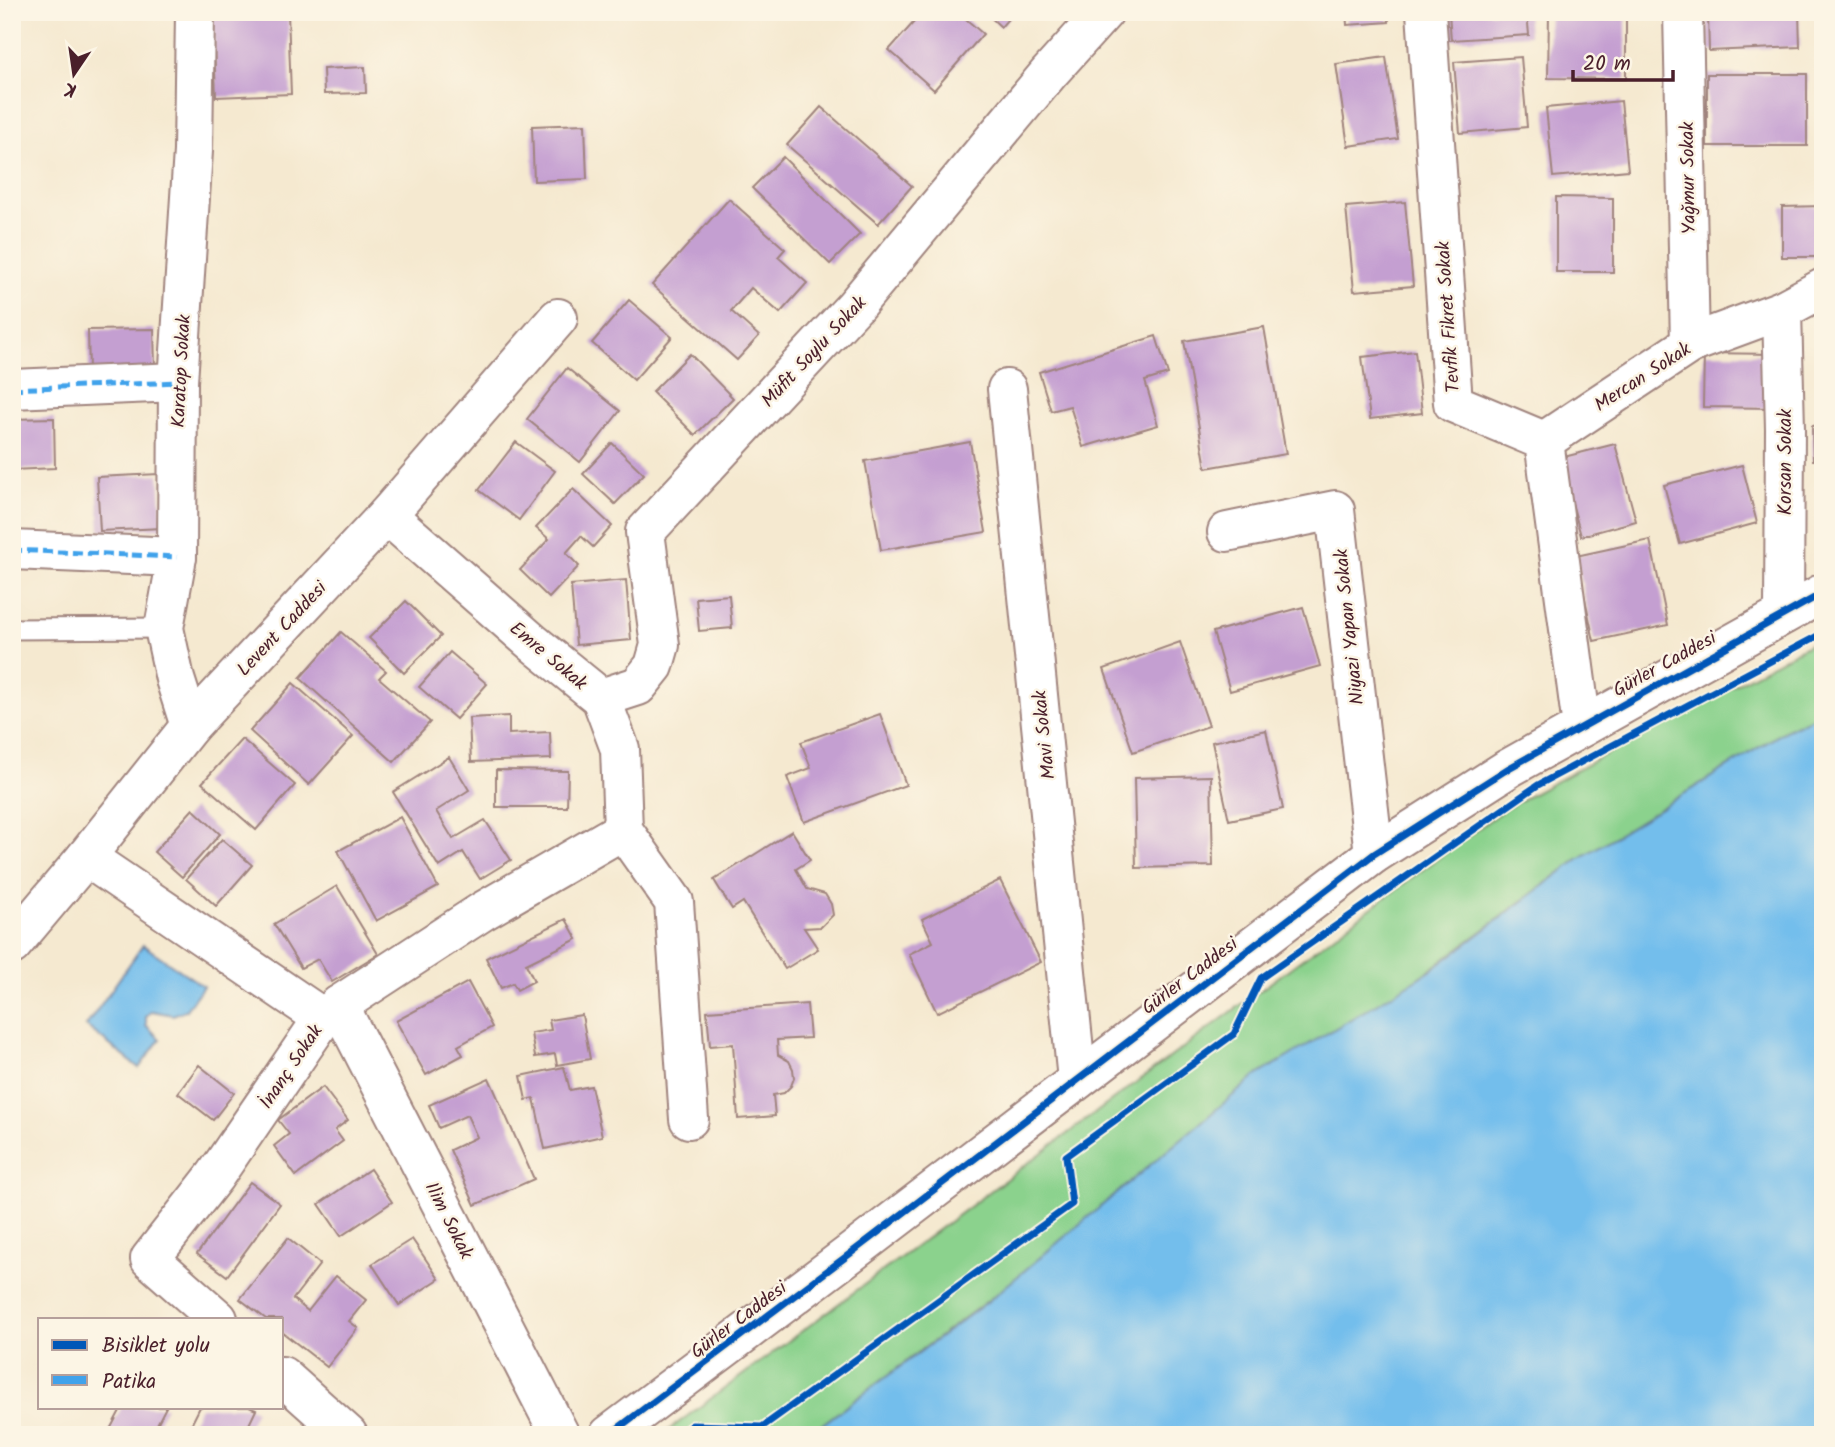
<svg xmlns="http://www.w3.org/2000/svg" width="1835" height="1447" font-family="Kalam,sans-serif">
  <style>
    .green { fill: #8bd28d; stroke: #6a785c; stroke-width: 2 }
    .water { fill: #73beec; stroke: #5e6e8c; stroke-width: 2 }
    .building { fill: #c49fd1 }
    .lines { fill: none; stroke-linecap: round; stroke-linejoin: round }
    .lane-casing { stroke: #a0847e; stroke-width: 23 }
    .street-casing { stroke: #a0847e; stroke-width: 42 }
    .secondary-casing { stroke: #a0847e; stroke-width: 42 }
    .lane { stroke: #fff; stroke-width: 19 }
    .street { stroke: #fff; stroke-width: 38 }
    .secondary { stroke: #fff; stroke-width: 38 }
    .quiet { stroke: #40a2eb; stroke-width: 5; stroke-dasharray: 10 5; stroke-linecap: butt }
    .cycleway-casing { stroke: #fcf5e5; stroke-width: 11 }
    .cycleway { stroke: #0057b8; stroke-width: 7 }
    .labels { text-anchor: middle; stroke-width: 5; stroke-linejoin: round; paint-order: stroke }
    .street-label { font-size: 19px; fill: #4a1f2b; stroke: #fcf5e5 }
  </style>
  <rect width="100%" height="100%" fill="#fcf5e5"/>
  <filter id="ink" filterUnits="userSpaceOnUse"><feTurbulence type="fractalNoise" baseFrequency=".0143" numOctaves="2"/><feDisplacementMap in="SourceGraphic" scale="14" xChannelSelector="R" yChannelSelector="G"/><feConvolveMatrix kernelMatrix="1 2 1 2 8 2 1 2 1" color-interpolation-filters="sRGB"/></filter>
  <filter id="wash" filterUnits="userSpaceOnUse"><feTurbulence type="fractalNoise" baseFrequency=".00686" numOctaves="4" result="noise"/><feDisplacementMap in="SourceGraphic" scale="28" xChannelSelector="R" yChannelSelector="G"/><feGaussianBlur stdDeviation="1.57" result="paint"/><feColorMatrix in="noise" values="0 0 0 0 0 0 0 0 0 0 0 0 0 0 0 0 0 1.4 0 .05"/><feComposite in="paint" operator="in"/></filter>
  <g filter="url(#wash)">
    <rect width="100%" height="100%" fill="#f5e9d0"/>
    <!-- green -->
    <polygon class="green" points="1823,637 1823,713 1787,730 1577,860 808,1435 662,1435 1503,810"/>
    <!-- water -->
    <g class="water">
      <polygon points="1823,713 1823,1435 808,1435 987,1302 1256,1076 1429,972 1577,860 1787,730"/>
      <polygon points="143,945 203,986 186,1010 173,1015 152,1011 146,1016 146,1025 160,1039 139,1068 86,1026"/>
    </g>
    <g id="blocks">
      <!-- building -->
      <g class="building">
        <polygon points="213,12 250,12 250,14 288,13 291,94 216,97"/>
        <polygon points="923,12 958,12 983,34 934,90 889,50"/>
        <polygon points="985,12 1014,12 1001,27"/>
        <polygon points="1346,12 1388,12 1389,22 1347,25"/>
        <polygon points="1449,12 1527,12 1529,35 1451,40"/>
        <polygon points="1549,12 1626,12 1626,79 1548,78"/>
        <polygon points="1742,12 1799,12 1800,47 1709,51 1708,14"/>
        <polygon points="1386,57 1398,139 1348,146 1336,64"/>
        <polygon points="1521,57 1527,127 1460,133 1454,62"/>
        <polygon points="365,67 366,93 324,94 323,69"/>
        <rect x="1707" y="74" width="100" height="72"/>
        <polygon points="1621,101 1628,170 1553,177 1546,108"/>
        <polygon points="821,107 912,186 878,224 787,145"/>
        <polygon points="585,124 587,179 534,181 532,126"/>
        <polygon points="783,157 860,234 830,264 752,188"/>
        <polygon points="1556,197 1613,198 1613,272 1556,272"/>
        <polygon points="729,199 785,249 778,257 807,283 780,313 751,288 731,311 759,336 737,360 652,285"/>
        <polygon points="1405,202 1413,286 1354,291 1346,207"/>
        <polygon points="1823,206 1823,257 1782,257 1782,207"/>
        <polygon points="629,300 672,337 634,380 592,343"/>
        <polygon points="1264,327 1286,454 1206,468 1184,341"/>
        <polygon points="154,329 155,370 89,371 88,330"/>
        <polygon points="1156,336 1168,374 1145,381 1158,425 1083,447 1070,406 1051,411 1039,372"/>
        <polygon points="1415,351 1422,413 1370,419 1362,357"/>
        <polygon points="1704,353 1775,354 1775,408 1703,407"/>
        <polygon points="690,354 733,398 695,435 652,392"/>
        <polygon points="567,368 620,411 580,462 527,419"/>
        <polygon points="1819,374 1823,374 1823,410 1820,410"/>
        <polygon points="54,418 55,468 12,470 12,419"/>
        <polygon points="1823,425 1823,460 1813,460 1812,426"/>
        <polygon points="516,442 555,471 519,520 479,490"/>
        <polygon points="970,442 986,532 881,550 865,461"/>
        <polygon points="612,443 644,474 615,504 583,474"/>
        <polygon points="1615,444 1636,521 1581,536 1560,458"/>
        <polygon points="1742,465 1757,523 1680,544 1664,485"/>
        <polygon points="159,474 162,528 100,531 97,477"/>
        <polygon points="573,489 612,526 593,547 581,536 566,553 579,566 549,598 520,570 549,539 536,528"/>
        <polygon points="1650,540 1668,625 1594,641 1576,556"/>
        <polygon points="626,580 631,640 576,645 571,585"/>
        <polygon points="729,595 732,628 699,631 696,598"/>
        <polygon points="406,601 441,636 404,673 369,638"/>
        <polygon points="1303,607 1320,666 1230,691 1213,632"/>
        <polygon points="341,632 386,671 379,678 430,722 394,762 300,678"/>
        <polygon points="1180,642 1209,726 1133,752 1104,669"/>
        <polygon points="450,652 487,684 456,719 419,687"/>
        <polygon points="293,683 353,736 309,785 250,731"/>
        <polygon points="880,714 906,785 804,822 787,777 811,768 801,742"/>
        <polygon points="509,716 509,734 550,732 551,759 471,762 469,718"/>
        <polygon points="1266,730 1283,809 1229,820 1212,742"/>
        <polygon points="242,739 295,785 256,830 202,783"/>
        <polygon points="449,757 469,790 436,811 453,839 485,820 511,860 480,879 463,852 439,867 393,792"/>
        <polygon points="496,770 568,771 567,807 496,807"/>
        <polygon points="1211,776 1213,866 1136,868 1134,778"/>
        <polygon points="193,809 220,834 182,877 154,852"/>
        <polygon points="400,817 438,887 376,921 338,851"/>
        <polygon points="792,831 810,860 796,869 807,889 825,894 831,904 833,915 821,927 804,928 818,949 785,969 743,902 732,909 714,880"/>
        <polygon points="222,839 252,865 216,906 186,879"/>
        <polygon points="1000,880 1041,962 937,1013 909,954 933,942 922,919"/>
        <polygon points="337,886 378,954 332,982 318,959 301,968 274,924"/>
        <polygon points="566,919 577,939 526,964 534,981 517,990 513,983 501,988 486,958"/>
        <polygon points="468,982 492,1027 458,1046 463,1055 426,1075 396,1021"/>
        <polygon points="807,1004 810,1038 777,1040 778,1055 789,1061 793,1069 794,1078 791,1086 784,1093 773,1095 775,1116 738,1119 733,1044 710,1046 707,1011"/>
        <polygon points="582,1015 590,1059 557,1065 555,1054 535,1057 531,1033 551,1030 549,1020"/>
        <polygon points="199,1065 234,1093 213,1120 178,1093"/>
        <polygon points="564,1067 570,1090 591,1086 602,1136 545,1149 534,1098 526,1100 521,1076"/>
        <polygon points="489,1078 534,1179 475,1205 450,1150 477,1137 467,1115 439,1128 429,1105"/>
        <polygon points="323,1087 348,1120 335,1130 343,1141 296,1176 274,1146 289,1134 278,1120"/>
        <polygon points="370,1169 392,1202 341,1236 319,1204"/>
        <polygon points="250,1182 280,1204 227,1276 197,1254"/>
        <polygon points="12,1198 20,1201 12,1219"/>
        <polygon points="288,1238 320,1264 293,1299 308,1311 336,1276 366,1300 349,1321 358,1328 327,1367 282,1332 282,1319 266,1319 240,1299"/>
        <polygon points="412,1239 439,1279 399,1305 372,1264"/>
        <polygon points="122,1407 166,1407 153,1432 159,1435 107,1435"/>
        <polygon points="200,1407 249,1407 256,1410 244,1435 186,1435"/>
      </g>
    </g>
  </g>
  <g filter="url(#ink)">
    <use href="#blocks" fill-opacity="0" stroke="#a0847e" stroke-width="2"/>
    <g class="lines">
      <!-- lane casing -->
      <g class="lane-casing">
        <polyline id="lane" points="12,629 164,628"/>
      </g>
      <!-- street casing -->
      <g class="street-casing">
        <g id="street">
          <polyline points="1426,12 1453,403 1544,441 1582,727"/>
          <polyline points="1683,12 1690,344"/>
          <polyline points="1782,310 1785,429 1784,614"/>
          <polyline points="12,389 178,382"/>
          <polyline points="1007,389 1077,1080"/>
          <polyline points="1544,441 1690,344 1782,310 1823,288"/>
          <polyline points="387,515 532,642 601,698 620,749 623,830 674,902 689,1119"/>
          <polyline points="1227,532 1335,510 1374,854"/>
          <polyline points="12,550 177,557"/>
          <polyline points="601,698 638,686 654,666 660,645 645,532 855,306 1049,73 1104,12"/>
          <polyline points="190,726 175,679 164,628 177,557 178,382 193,151 195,12"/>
          <polyline points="86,857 323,1018"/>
          <polyline points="12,945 86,857 190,726 387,515 558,318"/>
          <polyline points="339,1005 560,1435"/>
          <polyline points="218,1319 150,1259 215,1176 323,1018 339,1005 483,911 623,830"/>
          <polyline points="282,1376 348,1435"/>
        </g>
      </g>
      <!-- secondary casing -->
      <g class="secondary-casing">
        <polyline id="secondary" points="609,1435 851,1253 1374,854 1509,768 1823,593"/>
      </g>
      <!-- lane -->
      <use href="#lane" class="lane"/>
      <!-- street -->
      <use href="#street" class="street"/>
      <!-- secondary -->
      <use href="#secondary" class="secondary"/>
      <!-- quiet -->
      <g class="quiet">
        <polyline points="12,389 178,382"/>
        <polyline points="12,550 177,557"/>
      </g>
      <!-- cycleway casing -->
      <g class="cycleway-casing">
        <g id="cycleway">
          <polyline points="609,1435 851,1253 1374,854 1509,768 1823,593"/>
          <polyline points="679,1435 692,1425 762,1427 1072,1204 1066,1156 1234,1034 1261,978 1538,785 1823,633"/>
        </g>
      </g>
      <!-- cycleway -->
      <use href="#cycleway" class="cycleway"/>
    </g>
  </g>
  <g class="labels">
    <!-- street labels -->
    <g class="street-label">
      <text transform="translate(1687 178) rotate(-91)" y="7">Yağmur Sokak</text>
      <text transform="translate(1447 317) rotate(-94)" y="7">Tevfik Fikret Sokak</text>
      <text transform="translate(813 351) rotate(-47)" y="7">Müfit Soylu Sokak</text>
      <text transform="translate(180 371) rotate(-87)" y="7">Karatop Sokak</text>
      <text transform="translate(1642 376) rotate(-33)" y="7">Mercan Sokak</text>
      <text transform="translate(1784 462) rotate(-90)" y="7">Korsan Sokak</text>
      <text transform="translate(1348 627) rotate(-96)" y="7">Niyazi Yapan Sokak</text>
      <text transform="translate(281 628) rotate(-47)" y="7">Levent Caddesi</text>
      <text transform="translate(549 655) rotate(40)" y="7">Emre Sokak</text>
      <text transform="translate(1664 663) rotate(-29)" y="7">Gürler Caddesi</text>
      <text transform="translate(1043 735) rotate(-96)" y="7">Mavi Sokak</text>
      <text transform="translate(1189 975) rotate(-37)" y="7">Gürler Caddesi</text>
      <text transform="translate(290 1066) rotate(-56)" y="7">İnanç Sokak</text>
      <text transform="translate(450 1220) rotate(63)" y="7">Ilim Sokak</text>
      <text transform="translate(738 1319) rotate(-37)" y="7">Gürler Caddesi</text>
    </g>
  </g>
  <!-- margin -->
  <rect width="1835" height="1447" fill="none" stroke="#fcf5e5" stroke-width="42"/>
  <!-- legend -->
  <rect x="38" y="1318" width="245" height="91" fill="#fcf5e5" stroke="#b59f9b" stroke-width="2"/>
  <rect x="52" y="1340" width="35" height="10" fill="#0057b8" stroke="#b59f9b" stroke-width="2"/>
  <text x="102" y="1352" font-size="21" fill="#4a1f2b">Bisiklet yolu</text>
  <rect x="52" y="1375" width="35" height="10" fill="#40a2eb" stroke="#b59f9b" stroke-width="2"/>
  <text x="102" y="1388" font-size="21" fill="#4a1f2b">Patika</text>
  <!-- north arrow -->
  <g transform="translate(74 74) rotate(193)" stroke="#fcf5e5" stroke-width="5" paint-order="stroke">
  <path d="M0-5L12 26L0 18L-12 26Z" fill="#4a1f2b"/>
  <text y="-10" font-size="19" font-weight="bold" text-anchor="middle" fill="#4a1f2b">K</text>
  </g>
  <!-- scale -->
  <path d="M1573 70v10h100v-10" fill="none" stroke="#4a1f2b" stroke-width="3.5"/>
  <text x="1583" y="70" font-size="21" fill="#4a1f2b" stroke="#fcf5e5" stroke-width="5" paint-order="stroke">20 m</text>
</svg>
